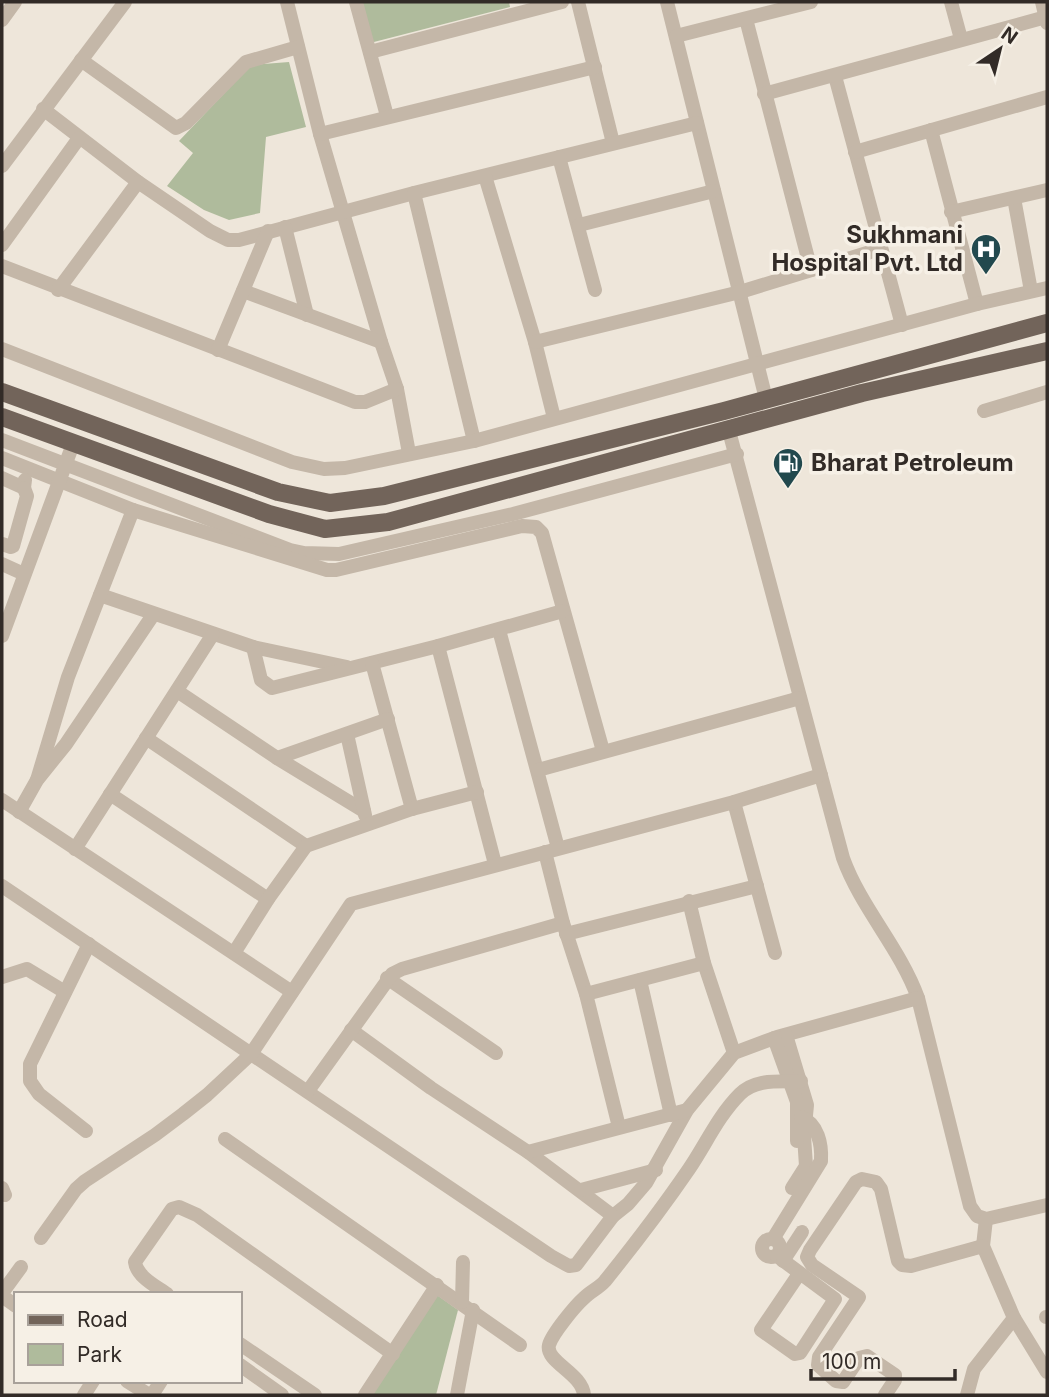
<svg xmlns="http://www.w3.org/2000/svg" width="1049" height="1397" font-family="Inter,sans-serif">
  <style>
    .green { fill: #afbb9c }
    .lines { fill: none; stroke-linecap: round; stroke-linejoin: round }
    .minor { stroke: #c4b7a8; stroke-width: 14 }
    .major { stroke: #72645a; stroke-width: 18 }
    .labels { text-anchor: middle; stroke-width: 7; stroke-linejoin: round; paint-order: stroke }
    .poi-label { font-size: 24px; font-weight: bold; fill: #322b27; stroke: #f6f0e6; text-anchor: end }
  </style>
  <rect width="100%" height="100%" fill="#eee6da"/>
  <!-- green -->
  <g class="green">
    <polygon points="360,2 509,2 510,7 370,43"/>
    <polygon points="289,62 306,127 266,137 260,213 229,220 204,210 167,186 193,153 179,141 251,65"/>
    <polygon points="437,1295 458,1310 436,1395 370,1395"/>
  </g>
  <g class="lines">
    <!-- minor -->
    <g class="minor">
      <polyline points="287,2 320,134 381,342 397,389 409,453"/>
      <polyline points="356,2 387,116"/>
      <polyline points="578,2 613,143"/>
      <polyline points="667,2 766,399"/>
      <polyline points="951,2 961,39"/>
      <polyline points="1042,2 1047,23"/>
      <polyline points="746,19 811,270"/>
      <polyline points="2,20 15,2"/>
      <polyline points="676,36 811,2"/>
      <polyline points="370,52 562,2"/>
      <polyline points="81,60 176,128 186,123 246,62 298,47"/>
      <polyline points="835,76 902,325"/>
      <polyline points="764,94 1046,17"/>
      <polyline points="43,109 138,182 210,231 228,240 239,240 414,193 697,123"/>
      <polyline points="931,130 977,304"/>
      <polyline points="320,134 595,67"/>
      <polyline points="855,152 1047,97"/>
      <polyline points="559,157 595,290"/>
      <polyline points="2,166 125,2"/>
      <polyline points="485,176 535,342 554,418"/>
      <polyline points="414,193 474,441"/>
      <polyline points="1014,198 1031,291"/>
      <polyline points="951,212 1047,190"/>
      <polyline points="579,225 714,191"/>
      <polyline points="285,227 307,315"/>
      <polyline points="2,245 79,138"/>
      <polyline points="2,266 355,402 365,402 397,389"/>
      <polyline points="58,290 138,182"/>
      <polyline points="243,291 381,342"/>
      <polyline points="535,342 740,292 880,249"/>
      <polyline points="2,349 292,462 324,469 345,468 474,441 977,304 1047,288"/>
      <polyline points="218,350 268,231"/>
      <polyline points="984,411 1047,392"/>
      <path d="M729 431 843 858C861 908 900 948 918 998L970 1206 977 1216 986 1219 1047 1205"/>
      <polyline points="2,440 290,550 304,553 339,554 513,514 737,454"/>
      <polyline points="2,458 133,510 327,570 336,570 522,526 536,527 542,533 603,751"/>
      <polyline points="2,478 24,488 25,480"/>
      <polyline points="2,544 11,547 13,546 27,496 24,488"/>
      <polyline points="2,564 24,574"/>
      <polyline points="100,595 253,647 347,667"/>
      <polyline points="499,630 558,848"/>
      <polyline points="2,636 73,444"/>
      <polyline points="438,646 495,864"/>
      <polyline points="253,647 261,680 272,688 438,646 563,611"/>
      <polyline points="372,663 412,809"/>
      <polyline points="177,691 277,758 364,811"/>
      <polyline points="347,734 365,815"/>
      <polyline points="146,738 306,846"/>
      <polyline points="277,758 388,719"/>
      <polyline points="538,770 800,698"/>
      <polyline points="37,780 68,677 133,510"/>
      <polyline points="110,794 268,899"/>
      <polyline points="2,800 292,992"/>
      <polyline points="734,802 775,953"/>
      <polyline points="19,812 37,780 66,744 153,615"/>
      <polyline points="75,849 213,634"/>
      <polyline points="545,852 563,923 586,994 619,1127"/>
      <polyline points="2,886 551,1256 569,1266 576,1265 613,1216 628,1204 646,1183 687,1110 734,1053 777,1037 918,998"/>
      <polyline points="689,901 704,963 734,1053"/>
      <polyline points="566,934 757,886"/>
      <polyline points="234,953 268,899 306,846 412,809 477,792"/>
      <polyline points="2,977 27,969 65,992"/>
      <polyline points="387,978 496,1053"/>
      <polyline points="640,980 671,1115"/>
      <polyline points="586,994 704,963"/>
      <polyline points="351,1030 431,1088 528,1152 613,1216"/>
      <polyline points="786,1035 807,1105 804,1136 806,1166 792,1188"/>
      <polyline points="774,1038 797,1102 797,1141"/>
      <polyline points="308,1091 392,974 402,969 563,923"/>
      <polyline points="86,1131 39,1094 30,1081 30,1064 89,944"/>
      <polyline points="225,1139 520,1345"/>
      <polyline points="528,1152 687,1110"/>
      <polyline points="2,1188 5,1195"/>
      <polyline points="581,1190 656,1170"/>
      <polyline points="986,1219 983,1246 1014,1318 1047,1372"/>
      <polyline points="41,1238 76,1189 85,1181 155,1135 183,1114 207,1095 251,1054 351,904 734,802 821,775"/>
      <circle cx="771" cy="1248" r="9"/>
      <path d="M773 1239 821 1161C822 1144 818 1124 801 1117"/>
      <polyline points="777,1256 835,1299 800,1353 795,1354 761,1330 799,1274"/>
      <polyline points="783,1261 802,1232"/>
      <polyline points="2,1293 21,1267"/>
      <path d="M167 1294C156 1286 137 1277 135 1262L172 1209 179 1207 197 1215 393 1354"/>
      <polyline points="2,1296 16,1306"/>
      <polyline points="462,1302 463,1262"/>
      <polyline points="1046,1317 1047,1317"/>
      <polyline points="240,1344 315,1395"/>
      <polyline points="240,1365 282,1395"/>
      <polyline points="127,1381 149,1395"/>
      <polyline points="84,1395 93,1381"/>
      <polyline points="152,1395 161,1381"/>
      <polyline points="365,1395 437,1285"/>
      <polyline points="457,1395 473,1310"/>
      <path d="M584 1395C582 1373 545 1362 549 1345 552 1334 575 1306 584 1298 591 1291 599 1288 605 1281 634 1245 663 1207 689 1169 706 1144 718 1116 740 1094 756 1078 780 1082 801 1081"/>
      <polyline points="885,1395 895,1380 895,1375 867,1356 859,1358 843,1382 836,1381 818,1365 819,1357 859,1297 812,1265 807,1257 810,1250 856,1182 862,1179 876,1182 881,1189 898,1261 902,1265 911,1266 983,1246"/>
      <polyline points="967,1395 974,1369 1014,1318"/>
    </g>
    <!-- major -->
    <g class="major">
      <polyline points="2,392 278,492 330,503 384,496 724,411 1047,323"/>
      <polyline points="2,417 269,514 325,529 388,522 862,393 1047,351"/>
    </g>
  </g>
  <!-- icons -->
  <defs>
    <g id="hospital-pin" transform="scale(1.575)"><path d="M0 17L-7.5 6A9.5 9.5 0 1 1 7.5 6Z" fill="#22494e" stroke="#f6f0e6"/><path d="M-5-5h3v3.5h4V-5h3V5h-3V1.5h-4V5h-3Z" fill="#fff"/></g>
    <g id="fuel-pin" transform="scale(1.575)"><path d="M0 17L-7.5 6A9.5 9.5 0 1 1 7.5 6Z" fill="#22494e" stroke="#f6f0e6"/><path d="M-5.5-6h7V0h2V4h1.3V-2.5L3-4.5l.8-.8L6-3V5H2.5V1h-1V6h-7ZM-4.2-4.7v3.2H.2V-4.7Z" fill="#fff"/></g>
  </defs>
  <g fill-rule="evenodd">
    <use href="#hospital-pin" x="986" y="249"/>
    <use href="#fuel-pin" x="788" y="463"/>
  </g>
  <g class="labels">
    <!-- poi labels -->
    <g class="poi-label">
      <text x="963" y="243">Sukhmani<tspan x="963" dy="28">Hospital Pvt. Ltd</tspan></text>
      <text x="811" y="471" text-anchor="start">Bharat Petroleum</text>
    </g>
  </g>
  <!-- border -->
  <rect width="1049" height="1397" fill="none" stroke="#322b27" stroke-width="7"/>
  <!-- legend -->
  <rect x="14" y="1292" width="228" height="91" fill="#f6f0e6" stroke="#a8a19a" stroke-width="2"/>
  <rect x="28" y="1315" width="35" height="10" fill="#72645a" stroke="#a8a19a" stroke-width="2"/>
  <text x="77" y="1327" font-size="21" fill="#322b27">Road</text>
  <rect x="28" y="1344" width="35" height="21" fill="#afbb9c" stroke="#a8a19a" stroke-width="2"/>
  <text x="77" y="1362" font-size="21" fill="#322b27">Park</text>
  <!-- north arrow -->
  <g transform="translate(1000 49) rotate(35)" stroke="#f6f0e6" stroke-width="5" paint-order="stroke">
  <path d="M0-5L12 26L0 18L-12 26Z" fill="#322b27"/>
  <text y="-10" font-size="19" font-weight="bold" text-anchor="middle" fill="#322b27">N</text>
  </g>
  <!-- scale -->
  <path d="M811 1369v10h144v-10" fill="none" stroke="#322b27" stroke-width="3.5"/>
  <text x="822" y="1369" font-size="21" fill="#322b27" stroke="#f6f0e6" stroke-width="5" paint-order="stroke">100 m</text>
</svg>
